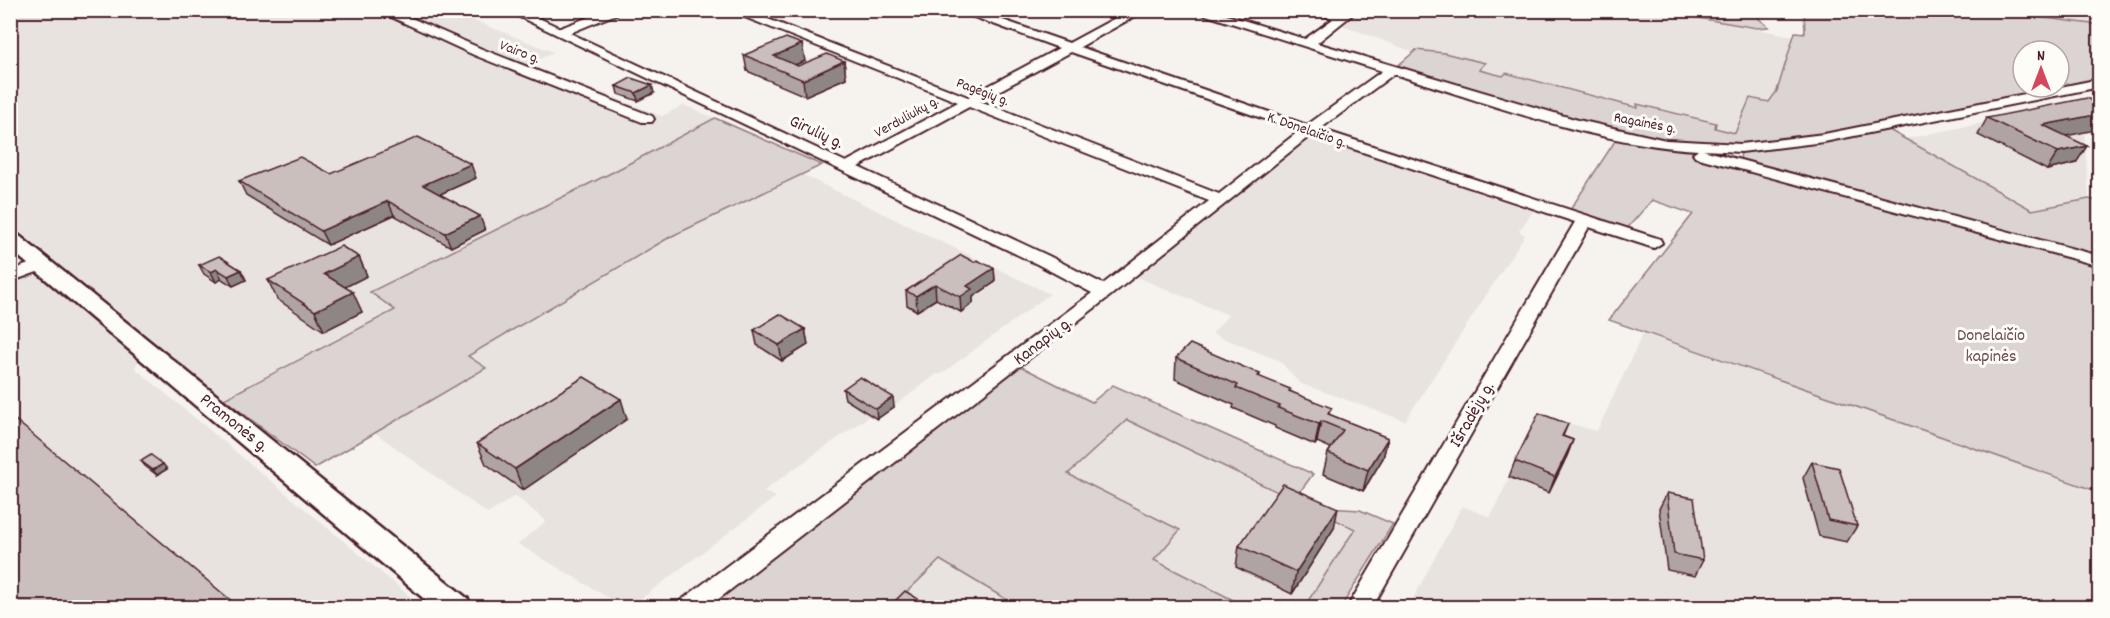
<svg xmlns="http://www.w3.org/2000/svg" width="2110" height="618" font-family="Dekko,sans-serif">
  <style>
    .built { fill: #e9e3e0 }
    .green { fill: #dcd4d2; stroke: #937a7e; stroke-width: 1.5; fill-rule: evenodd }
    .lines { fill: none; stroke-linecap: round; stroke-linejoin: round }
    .minor-casing { stroke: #4a1f2b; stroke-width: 4 }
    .major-casing { stroke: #4a1f2b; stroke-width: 5 }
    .minor { fill: #fdfcf7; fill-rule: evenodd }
    .major { fill: #fdfcf7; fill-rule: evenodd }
    .wall { fill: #afa4a3; stroke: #4a1f2b; stroke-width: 1.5 }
    .shaded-wall { fill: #8e8685; stroke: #4a1f2b; stroke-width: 1.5 }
    .building { fill: #cbbfbe; stroke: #4a1f2b; stroke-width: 1.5 }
    .labels { text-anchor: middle; stroke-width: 6; stroke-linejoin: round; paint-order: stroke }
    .far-street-label { font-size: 15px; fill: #4a1f2b; stroke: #fdfcf7 }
    .street-label { font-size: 18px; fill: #4a1f2b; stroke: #fdfcf7 }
    .park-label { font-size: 18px; fill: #6e4c55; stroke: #fdfcf7 }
  </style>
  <rect width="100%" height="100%" fill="#f6f3ef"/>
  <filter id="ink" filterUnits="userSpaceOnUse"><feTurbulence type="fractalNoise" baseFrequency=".0167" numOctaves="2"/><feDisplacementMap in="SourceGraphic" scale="12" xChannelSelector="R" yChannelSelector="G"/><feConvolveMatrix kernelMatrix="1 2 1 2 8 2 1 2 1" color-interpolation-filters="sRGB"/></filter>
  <g filter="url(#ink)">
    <!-- built -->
    <g class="built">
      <polygon points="1359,10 1593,10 1624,18 1632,11 1657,10 1794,36 1777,91 1769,103 1750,98 1735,133 1714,127 1716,124 1637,105 1639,108 1506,73 1503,76 1479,70 1485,63 1416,50 1413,52 1342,25"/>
      <polygon points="10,11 449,11 554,52 528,65 662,116 684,105 715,118 613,172 370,292 396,310 224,399 11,225"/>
      <polygon points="1992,11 2099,11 2099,25 2062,21"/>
      <polygon points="2099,102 2099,129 2084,132 2089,199 2032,210 1905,139 2077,103"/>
      <polygon points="1309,130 1537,206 1519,231 1525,235 1405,421 1299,383 1280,361 1212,334 1228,315 1127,273"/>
      <polygon points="801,174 1050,294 940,375 937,374 877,419 868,417 770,486 764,492 776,497 630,607 624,607 518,544 546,521 515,496 488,514 375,433 486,369 467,356 670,237"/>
      <polygon points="29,275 43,277 139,359 135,368 423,607 11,608 11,281"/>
      <polygon points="1643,333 2099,492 2099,607 1408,608 1462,506 1490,517 1540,415 1597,431"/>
      <polygon points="1127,420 1355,529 1304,607 1247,607 1154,560 1179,530 1068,474"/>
      <polygon points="940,560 1019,607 891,608"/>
    </g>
    <!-- green -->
    <g class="green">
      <path d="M1914 10 1940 15 1941 11H1992L2099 25V83L1882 126 2032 210 2089 199 2099 201V492L1609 320 1693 214 1652 200 1624 232 1566 216 1619 135 1393 70 1416 50 1444 53 1485 63 1479 70 1503 76 1506 73 1638 108 1637 104 1716 123 1715 128 1735 133 1750 98 1769 102 1777 91 1795 32 1805 33 1804 11ZM2023 51H2059V87H2023ZM1671 145 1741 148 1740 163 1739 164Z"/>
      <polygon points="1657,11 1759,11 1759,19 1769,27 1757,28"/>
      <polygon points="715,118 822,165 670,237 468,356 486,368 315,468 224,399 395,310 370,292 613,172"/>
      <polygon points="1012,362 1092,402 1113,385 1313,474 1297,496 1327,508 1360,510 1393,524 1341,607 1304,607 1355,529 1127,420 1068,474 1180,530 1154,560 1247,607 1019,607 940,560 891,607 689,608"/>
    </g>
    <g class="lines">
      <!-- minor casing -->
      <g class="minor-casing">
        <g id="minor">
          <polygon points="376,10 393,10 482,49 652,116 654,119 652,122 642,122 474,55"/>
          <path d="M505 10H522L560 28 608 10H626L570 33 846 162 958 102 727 10H745L968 97 1059 48 955 10H974L1069 43 1130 10H1146L1080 47 1307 125 1382 71 1190 10H1210L1305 39 1333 19 1312 10H1331L1340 13 1344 10H1358L1317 43 1578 120 1666 140 1741 144 1824 134 2100 79V87L1824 142 1741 152 1703 150 2100 256V266L1695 157 1693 154 1698 150C1598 145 1490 104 1394 74L1320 129 1660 239 1662 243 1654 248 1589 227 1372 608H1347L1575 222 1311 135 1110 296 707 608H677L680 601 1092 293 1037 264ZM1071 52 1299 131 1219 194 980 101ZM969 107 1209 201 1103 284 1049 256 858 167Z"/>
          <polygon points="42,259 48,260 51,264 48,268 10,282 10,271"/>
        </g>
      </g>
      <!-- major casing -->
      <g class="major-casing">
        <polygon id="major" points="10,232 17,234 468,599 472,608 435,608 10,249"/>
      </g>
      <!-- minor -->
      <use href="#minor" class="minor"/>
      <!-- major -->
      <use href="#major" class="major"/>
    </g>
    <!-- wall -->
    <g class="wall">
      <polygon points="744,55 805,61 794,65 798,66 844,61 846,78 805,96 747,71"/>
      <polygon points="616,86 654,93 638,101 618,94"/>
      <polygon points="1987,118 2066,136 2076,163 2047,170 1978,135"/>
      <polygon points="331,174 476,178 440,194 485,230 451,247 394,215 328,245 246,195 239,181"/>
      <polygon points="359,257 367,276 345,287 362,312 324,331 277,299 268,280"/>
      <polygon points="974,262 994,268 995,282 973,297 973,303 961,312 936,299 917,311 907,305 906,291"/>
      <polygon points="199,265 241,270 246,280 233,286 222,279 216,282 204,274"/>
      <polygon points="805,329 808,345 782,361 757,345 754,330"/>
      <polygon points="1176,358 1260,374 1259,377 1290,391 1331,415 1388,438 1383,458 1363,491 1323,474 1328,453 1331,448 1317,442 1315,445 1275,428 1275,426 1233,408 1234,405 1175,379"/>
      <polygon points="843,389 894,407 877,419 845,399"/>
      <polygon points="627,419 523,490 486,464 477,443"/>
      <polygon points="1568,424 1563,436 1573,440 1567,456 1549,493 1509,477 1515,461"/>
      <polygon points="141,461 167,469 157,475 145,466"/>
      <polygon points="1812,462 1857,526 1847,542 1819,536 1803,478"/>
      <polygon points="1667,493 1703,560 1695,576 1667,570 1659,509"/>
      <polygon points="1334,528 1292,594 1236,567 1239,546"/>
    </g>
    <!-- shaded-wall -->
    <g class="shaded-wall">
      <polygon points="802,44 805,61 781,70 774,56"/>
      <polygon points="844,61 846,78 805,96 803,80"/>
      <polygon points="652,85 654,93 638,101 636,93"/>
      <polygon points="2100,114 2100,129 2037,142 2043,125"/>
      <polygon points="2087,146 2076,163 2047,170 2058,152"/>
      <polygon points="471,164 476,178 429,199 423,185"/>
      <polygon points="388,201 394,215 328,245 321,231"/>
      <polygon points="480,216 485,230 451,247 445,233"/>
      <polygon points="359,257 367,276 333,293 324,274"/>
      <polygon points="994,268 995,282 973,297 973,303 961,312 960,297 967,286"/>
      <polygon points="217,269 222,279 216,282 211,272"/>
      <polygon points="241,270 246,280 233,286 228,276"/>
      <polygon points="935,284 936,299 917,311 916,296"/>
      <polygon points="353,292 362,312 324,331 315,311"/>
      <polygon points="805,329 808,345 782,361 779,345"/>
      <polygon points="893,397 894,407 877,419 876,409"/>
      <polygon points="621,399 627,419 523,490 515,469"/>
      <polygon points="1321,421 1317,442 1315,445 1319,424"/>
      <polygon points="1388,438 1383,458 1363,491 1368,470"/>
      <polygon points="1573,440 1567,456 1549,493 1555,477"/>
      <polygon points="163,464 167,469 157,475 153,470"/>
      <polygon points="1338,508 1334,528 1292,594 1296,572"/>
    </g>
    <!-- building -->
    <g class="building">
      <polygon points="786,38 802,44 774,56 798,66 827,54 844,61 803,80 744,55"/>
      <polygon points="631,78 652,85 636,93 616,86"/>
      <polygon points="2087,98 2100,104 2100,114 2043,125 2087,146 2058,152 1987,118"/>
      <polygon points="418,137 471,164 423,185 480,216 445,233 388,201 321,231 239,181 300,157 331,174"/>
      <polygon points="341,246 359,257 324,274 353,292 315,311 268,280"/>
      <polygon points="961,255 974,262 977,260 994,268 967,286 972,289 960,297 935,284 916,296 906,291"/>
      <polygon points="219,256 241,270 228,276 217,269 211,272 199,265"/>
      <polygon points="780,314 805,329 779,345 754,330"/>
      <polygon points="1190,344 1260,374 1258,376 1290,389 1289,391 1332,408 1328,414 1388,438 1368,470 1328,453 1343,430 1321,421 1319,424 1278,408 1280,406 1236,388 1238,385 1176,358"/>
      <polygon points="584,377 621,399 515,469 477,443"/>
      <polygon points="860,377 893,397 876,409 843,389"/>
      <polygon points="1539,413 1568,424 1562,436 1573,440 1555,477 1515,461"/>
      <polygon points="13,418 240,608 10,608 10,419"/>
      <polygon points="151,455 163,464 153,470 141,461"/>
      <polygon points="1812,462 1839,468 1857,526 1828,520"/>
      <polygon points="1283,484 1338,508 1296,572 1239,546"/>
      <polygon points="1667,493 1694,498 1703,560 1674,554"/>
      <polygon points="905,591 933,608 888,608"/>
    </g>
  </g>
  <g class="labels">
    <!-- far-street labels -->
    <g class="far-street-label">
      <text transform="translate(520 51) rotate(21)" y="5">Vairo g.</text>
      <text transform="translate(983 91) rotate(21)" y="5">Pagėgių g.</text>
      <text transform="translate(906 116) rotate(-29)" y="5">Verduliukų g.</text>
      <text transform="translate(1645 122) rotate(11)" y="5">Ragainės g.</text>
      <text transform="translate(1307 129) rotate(19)" y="5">K. Donelaičio g.</text>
    </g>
    <!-- street labels -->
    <g class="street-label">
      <text transform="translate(817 131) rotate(25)" y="6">Girulių g.</text>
      <text transform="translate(1042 340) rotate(-37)" y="6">Kanapių g.</text>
      <text transform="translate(1471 414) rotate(-60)" y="6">Išradėjų g.</text>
      <text transform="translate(235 422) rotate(39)" y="6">Pramonės g.</text>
    </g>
    <!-- park labels -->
    <g class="park-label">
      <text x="1991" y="340">Donelaičio<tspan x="1991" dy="21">kapinės</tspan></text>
    </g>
  </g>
  <!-- margin -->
  <rect width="2110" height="618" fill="none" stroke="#fdfcf7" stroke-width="36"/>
  <rect x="18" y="18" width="2074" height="582" fill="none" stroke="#4a1f2b" stroke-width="2" filter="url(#ink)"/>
  <!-- north arrow -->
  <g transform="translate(2041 69)"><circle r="28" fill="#fdfcf7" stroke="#b5a4a5" stroke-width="1.5"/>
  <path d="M0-4.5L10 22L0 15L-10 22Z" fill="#d1495b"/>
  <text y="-9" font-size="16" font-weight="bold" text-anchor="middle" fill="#4a1f2b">N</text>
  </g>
</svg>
